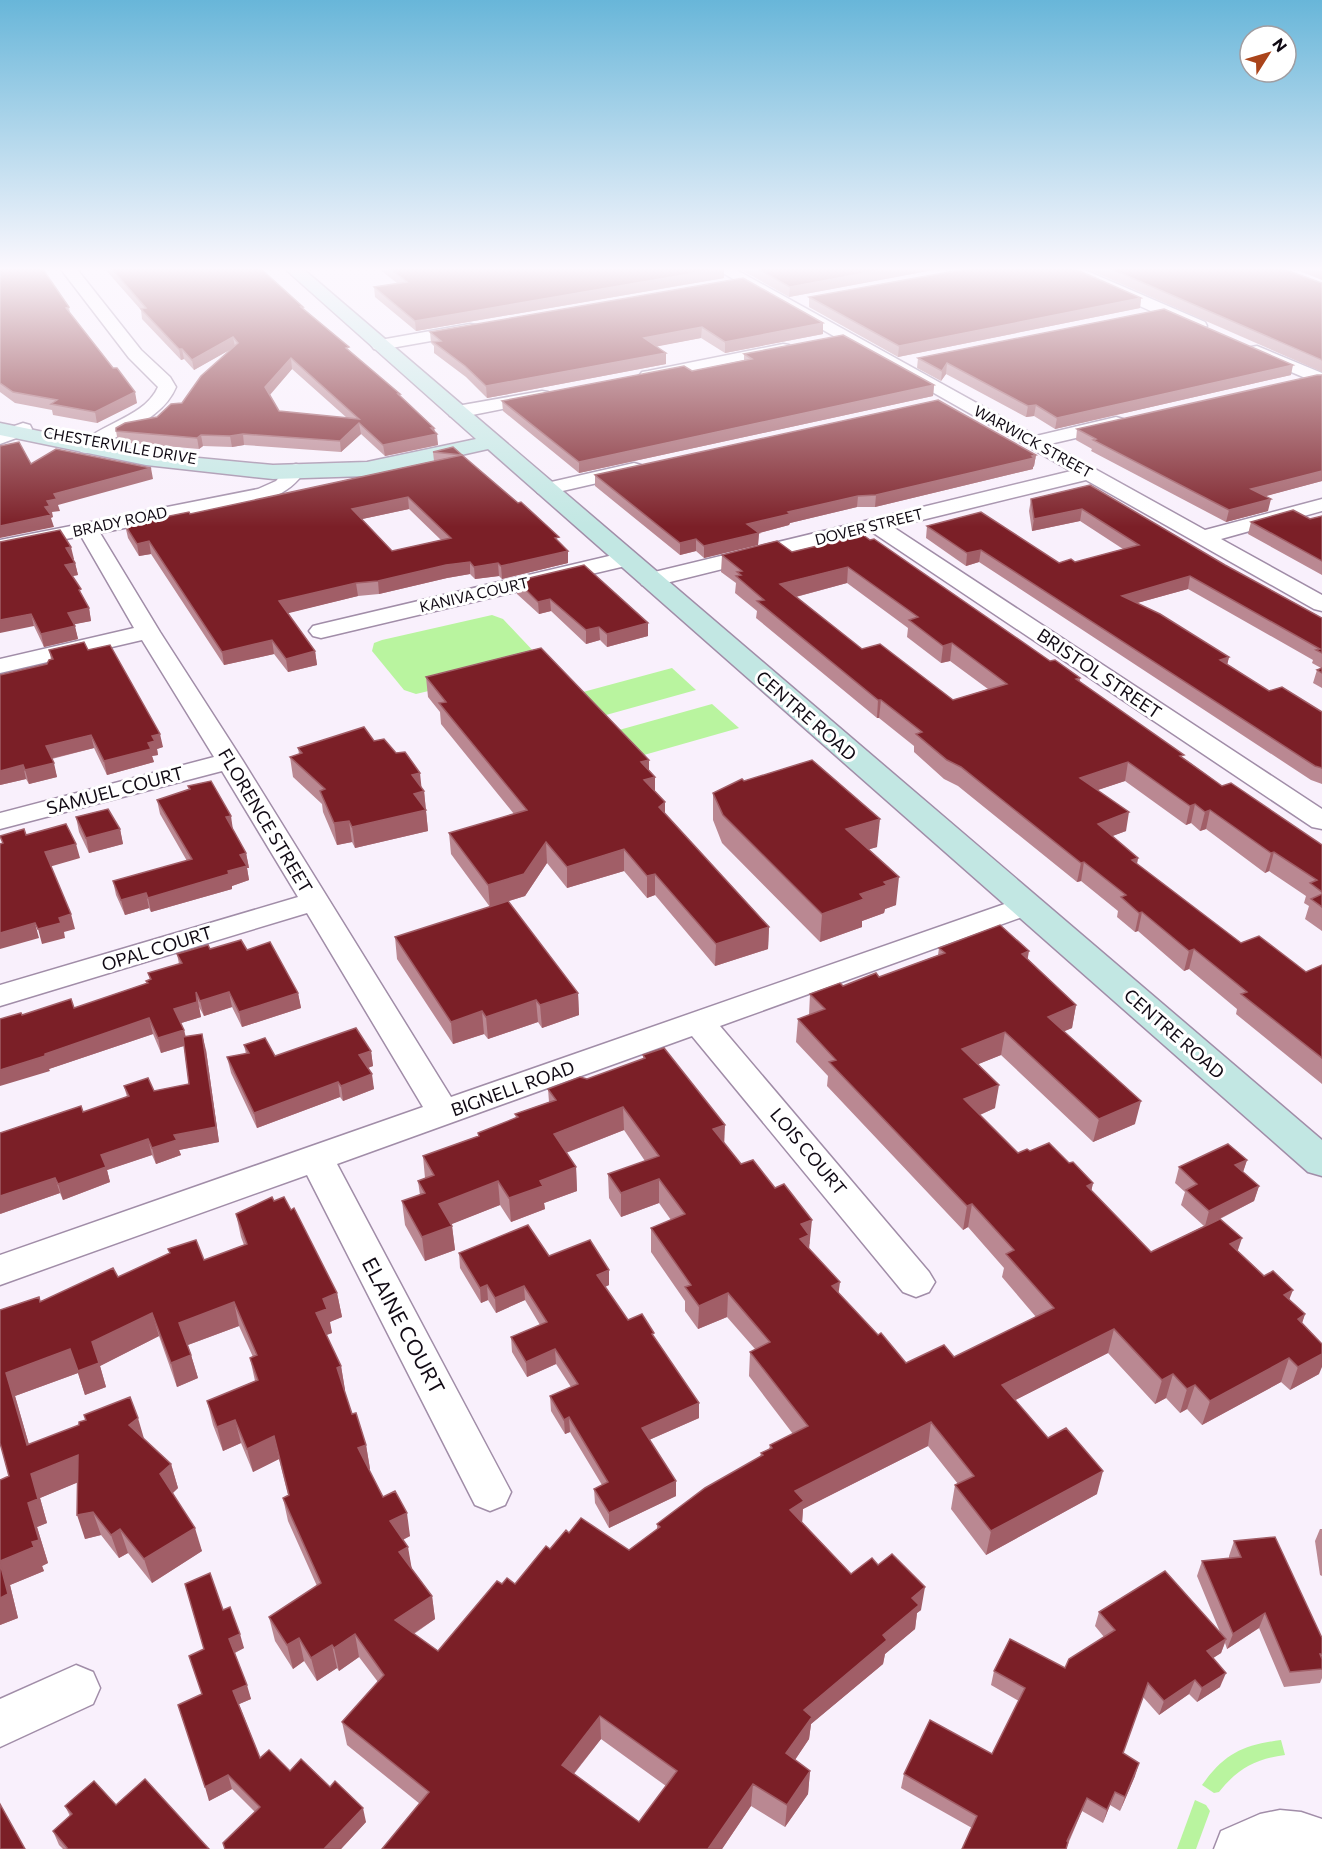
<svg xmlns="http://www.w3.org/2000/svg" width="1322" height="1849" font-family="Commissioner,sans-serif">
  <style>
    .green { fill: #b9f49f }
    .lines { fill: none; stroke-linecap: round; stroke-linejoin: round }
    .street-casing { stroke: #a18da8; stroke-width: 3 }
    .secondary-casing { stroke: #a18da8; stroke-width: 3 }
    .street { fill: #fff; fill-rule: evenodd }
    .secondary { fill: #c2e7e3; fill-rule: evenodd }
    .wall { fill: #ba8892; fill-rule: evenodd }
    .shaded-wall { fill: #a15e67 }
    .building { fill: #7b1f27; stroke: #a15e67; stroke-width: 1.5; fill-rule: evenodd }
    .labels { text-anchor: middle; stroke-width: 6; stroke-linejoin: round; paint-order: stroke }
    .far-street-label { font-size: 15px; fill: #110a14; stroke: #fff }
    .street-label { font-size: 18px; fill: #110a14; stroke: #fff }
    .near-street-label { font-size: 21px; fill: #110a14; stroke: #fff }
  </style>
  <rect width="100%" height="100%" fill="#f9f0fc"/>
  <!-- green -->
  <g class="green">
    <polygon points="492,615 503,619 537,655 529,667 416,694 404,690 372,651 374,643 382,640"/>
    <polygon points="672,668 696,690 606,715 583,692"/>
    <polygon points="712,704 739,728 644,755 619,730"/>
    <path d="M1281 1740 1285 1755C1256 1759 1237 1769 1219 1792L1214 1793 1202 1785C1225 1753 1243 1745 1281 1740Z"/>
    <polygon points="1195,1800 1206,1805 1210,1811 1196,1849 1177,1849"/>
  </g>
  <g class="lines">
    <!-- street casing -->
    <g class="street-casing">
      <g id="street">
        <path d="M60 268H76L141 350 170 377 176 387C164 416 131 428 106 443 96 448 94 455 81 452L78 448 84 441C106 422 145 416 158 387L129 358Z"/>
        <polygon points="714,268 733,268 1036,436 1116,417 1123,419 1125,423 1123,427 1050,444 1205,530 1322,499 1322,511 1221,539 1322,595 1322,611 1314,609 1086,480 893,527 1322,809 1322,829 1312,827 872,532 650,587 642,585 639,580 642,575 1071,471"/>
        <polygon points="1059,268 1080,268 1205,322 1207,326 1199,331 1193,330 1062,271"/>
        <polygon points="470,324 476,325 478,329 476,333 380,350 374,349 371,345 374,341 380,340"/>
        <polygon points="783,344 789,345 792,349 789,353 648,381 642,380 639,376 642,372 648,371"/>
        <polygon points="1257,346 1322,373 1322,385 1251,355 1248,351 1251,347"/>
        <polygon points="542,391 548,392 551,396 548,400 457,418 450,416 448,412 450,408 457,406"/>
        <polygon points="23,423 30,425 32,429 30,433 0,444 0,431"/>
        <polygon points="634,463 641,465 644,469 641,473 545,495 538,493 535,489 538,485"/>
        <path d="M296 464 303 466 306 470C296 484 287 491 271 498L100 533 160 632 243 761 451 1097 1016 900 1026 897 1036 900 1041 906 1036 912 720 1026 929 1272 935 1282 929 1292 916 1297 903 1292 692 1036 337 1164 511 1492 505 1505 490 1511 475 1505 307 1175 0 1285V1255L423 1107 307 913 0 1006V985L298 897 222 771 0 829V813L214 757 142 640 0 673V659L134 628 81 536 0 552V540L258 489 276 481 289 466Z"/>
        <polygon points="626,552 634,554 637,559 634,564 321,638 313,636 309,631 313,626 321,624"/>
        <polygon points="76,1665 93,1672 100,1688 93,1704 0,1747 0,1699"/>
        <polygon points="1280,1810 1301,1812 1322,1819 1322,1849 1214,1849 1221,1831 1260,1814"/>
      </g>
    </g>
    <!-- secondary casing -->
    <g class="secondary-casing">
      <polygon id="secondary" points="284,268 302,268 1322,1140 1322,1176 1308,1172 488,449 367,476 273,479 146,465 0,435 0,423 146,453 273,465 367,462 476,439"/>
    </g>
    <!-- street -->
    <use href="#street" class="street"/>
    <!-- secondary -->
    <use href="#secondary" class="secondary"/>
  </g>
  <!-- wall -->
  <g class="wall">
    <polygon points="0,268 69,307 70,313 137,403 97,423 53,415 52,410 15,403 0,392"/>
    <path d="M104 268H260L304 310 400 396 434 428 438 445 385 456 361 434 341 452 244 445 232 447 203 446 199 449 118 442 116 431 157 417 182 403 229 350 194 370 184 359 181 360 142 319 141 310ZM292 369 347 418 279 411 270 395Z"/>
    <polygon points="379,268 724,268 724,278 416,331 375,297 374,287 397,283 379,269"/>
    <polygon points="738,268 944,268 789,297"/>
    <polygon points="1085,268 1281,268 1322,283 1322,372"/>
    <polygon points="1292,268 1322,268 1322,280"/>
    <polygon points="809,297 1141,298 1140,308 898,357 809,307"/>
    <polygon points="823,323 823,334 725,353 701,338 657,346 666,364 487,398 466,377 434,353 434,346 431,343 430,332"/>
    <polygon points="744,354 934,385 933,396 579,473 503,411 502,401 692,371 744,360"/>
    <polygon points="918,358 1291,375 1055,429 1034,416 1026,417 946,374 941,381 917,368"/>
    <polygon points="1322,375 1322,481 1265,496 1268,511 1226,522 1091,451 1092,449 1076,440 1077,429"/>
    <path d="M453 447 559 542 568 563 502 579 499 576 475 579 470 574 447 578 379 594 358 596 287 613 315 651 317 665 288 672 274 654 224 665 151 554 139 556 128 538 125 525 190 514 434 461 433 452ZM409 509 441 540 392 551 362 519Z"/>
    <polygon points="1036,455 1034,466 1033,467 1033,469 875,507 857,507 790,523 789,525 759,533 758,545 704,558 696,551 680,555 595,486 595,475"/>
    <polygon points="1090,485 1225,565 1322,618 1322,688 1313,683 1317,670 1321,668 1312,663 1313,660 1188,589 1137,603 1229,657 1227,664 1269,691 1322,712 1322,784 1311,780 979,562 966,566 926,538 927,526 1059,563 1075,562 1123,549 1080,521 1032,531 1029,511 1031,499"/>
    <polygon points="1322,516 1322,575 1248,534 1251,522 1310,519"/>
    <path d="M863 535 1050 661 1080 678V682L1222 786 1322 845V931L1305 919 1309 906 1304 903 1306 896 1269 871 1265 873 1206 829 1200 831 1191 823 1186 825 1125 781 1097 790 1126 831 1112 836 1138 858 1137 864 1241 943 1306 972 1322 965V1084L1236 1014 1237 1009 1189 969 1184 971 1138 931 1135 932 1117 917 1118 911 1081 881 1077 882 958 786 944 779 914 752V746L879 718H877L756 618 757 611 735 593 736 583 721 572 722 555 792 552ZM847 583 908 628 907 637 941 663 950 661 988 689 953 700 862 649 796 597Z"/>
    <polygon points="0,542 74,559 73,559 75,563 78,575 72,576 89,608 91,621 74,624 78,639 44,647 34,626"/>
    <polygon points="517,581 648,636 607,647 600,640 586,644 551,611 539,614 517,594"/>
    <polygon points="49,650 88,650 163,747 157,749 158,755 152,756 154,762 107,775 94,748 52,759 57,777 29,784 26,779 0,785 47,664 51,659"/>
    <polygon points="426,677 649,770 655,777 655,791 665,802 665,814 769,927 768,949 715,966 655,895 647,898 624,871 567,888 547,863 525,896 490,907 451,854 449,833 514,814 441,724 440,712 428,697"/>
    <polygon points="374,741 424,791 428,831 355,848 352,842 337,845 323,812 322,804 293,777 290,757 299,754 298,748"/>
    <polygon points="744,781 877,847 869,849 896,905 885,909 884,913 862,921 862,927 820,942 722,843 713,820 713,793"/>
    <polygon points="188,786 233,830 246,853 249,868 247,868 249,880 232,886 232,889 151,912 149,908 125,915 116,895 113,881 187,861 160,814 157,800 189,789"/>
    <polygon points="76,817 120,829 123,844 89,853 79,832"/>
    <polygon points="395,937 578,993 579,1015 542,1028 538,1022 488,1039 484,1034 453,1044 397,959"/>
    <path d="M939 948 1028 959 1076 1005 1072 1028 1064 1031 1135 1124 1093 1142 1001 1055 978 1064 995 1108 980 1115 1018 1153 1030 1151 1069 1163 1093 1183 1091 1191 1151 1252 1204 1226 1181 1205 1185 1192 1175 1183 1179 1167 1247 1160 1243 1172 1259 1186 1254 1201 1220 1219 1238 1251 1305 1314 1302 1323 1319 1374 1290 1390 1281 1382 1202 1425 1187 1409 1180 1413 1166 1398 1155 1404 1108 1353 1015 1400 1097 1494 986 1555 951 1509 955 1485 958 1484 928 1446 803 1509 802 1522 851 1574 921 1610 917 1613 915 1629 885 1654 883 1664 811 1724 809 1739 795 1760 810 1771 808 1794 785 1827 751 1806 722 1849H382L420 1804 347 1745 342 1722 378 1682 359 1657 339 1671 337 1668 317 1681 304 1661 293 1669 275 1641 269 1617 317 1586 288 1521 283 1498 288 1495 279 1459 253 1472 241 1443 223 1451 213 1425 207 1401 255 1381 250 1358 253 1357 239 1326 188 1345 191 1355 198 1378 177 1387 159 1336 100 1366 106 1387 85 1395 78 1373 15 1396 29 1445 144 1439 171 1464 178 1488 173 1493 202 1551 152 1583 128 1553 119 1558 101 1535 85 1539 78 1482 40 1498 47 1523 37 1527 48 1563 42 1566 44 1571 10 1585 18 1618 0 1625 9 1476 0 1443 40 1301 118 1277 204 1260 244 1245 241 1237 236 1214 274 1201 291 1210 337 1293 342 1317 329 1322 332 1333 326 1335 341 1366 345 1390H344L352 1414 366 1445 370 1469 369 1470 383 1497 410 1536 403 1540 412 1569 432 1596 435 1619 414 1634 438 1651 502 1584H515L550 1549 569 1533 629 1550 657 1530V1524L760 1457 761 1453 769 1449 770 1445 793 1434 749 1376 750 1352 755 1349 727 1317 698 1329 685 1311V1301L651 1252V1228L671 1220 659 1203 621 1217 609 1198 608 1174 645 1161 624 1130 566 1153 576 1167 577 1191 544 1203 545 1209 511 1222 500 1205 451 1224 452 1226 455 1250 425 1261 405 1225 402 1201 420 1195 418 1181 425 1178 423 1156 478 1136V1133L516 1118 515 1114 549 1102 548 1089 587 1079 643 1059V1055L724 1143 741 1164 810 1243 809 1244 808 1248 838 1293 878 1335 906 1363 954 1357 1036 1317 1002 1277 1004 1268 968 1227 963 1230 827 1086 828 1076 796 1042 798 1019 809 1015 810 994 879 977 938 955ZM601 1739 666 1786 639 1822 574 1774Z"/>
    <polygon points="210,949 247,950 298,993 301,1008 242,1027 232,1007 204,1016 199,1007 201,1017 181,1023 184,1030 186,1037 206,1050 219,1142 179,1150 181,1155 156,1164 152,1155 107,1170 110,1182 63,1200 60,1193 0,1214 83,1112 127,1097 124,1086 154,1091 189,1084 184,1046 161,1053 153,1034 49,1069 50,1071 22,1015 74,1008 147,983 146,981 150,980 148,973 179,964 177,954"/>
    <polygon points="244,1045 275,1056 371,1051 373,1066 368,1068 374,1089 343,1101 340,1097 257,1128 231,1073 227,1057 246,1054"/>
    <polygon points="459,1253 549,1256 609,1285 605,1287 628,1320 654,1337 699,1403 699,1418 649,1440 676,1481 676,1496 609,1528 595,1503 594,1489 602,1485 570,1432 565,1434 551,1411 550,1396 571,1387 556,1364 527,1377 512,1352 511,1337 540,1325 525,1300 496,1313 488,1300 481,1303 460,1268"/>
    <polygon points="1320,1529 1322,1529 1322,1576 1320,1575 1315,1541"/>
    <polygon points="1234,1541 1322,1638 1322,1678 1320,1683 1284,1687 1259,1628 1227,1649 1225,1643 1221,1653 1213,1658 1220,1687 1197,1702 1189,1694 1159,1715 1143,1697 1123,1753 1135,1776 1120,1811 1110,1805 1103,1823 1082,1811 1066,1849 962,1849 972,1828 901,1788 904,1774 992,1754 1019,1701 991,1685 994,1671 1065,1668 1104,1637 1095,1626 1099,1612 1220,1632 1197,1576 1202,1561 1229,1558 1229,1556"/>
    <polygon points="223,1610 244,1648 235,1653 251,1699 239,1704 260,1758 290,1771 366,1822 341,1849 225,1849 255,1812 232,1789 209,1801 202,1694 204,1649"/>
    <polygon points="116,1805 209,1849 63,1849 59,1845 53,1831 70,1816 65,1806"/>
  </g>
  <!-- shaded-wall -->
  <g class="shaded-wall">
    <polygon points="724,268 724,278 416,331 415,321"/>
    <polygon points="892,268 944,268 789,297 790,287"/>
    <polygon points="1141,298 1140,308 898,357 899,346"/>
    <polygon points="823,323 823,334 725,353 725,342"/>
    <polygon points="702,327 701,338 644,349 644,338"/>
    <polygon points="233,337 235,347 194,370 192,360"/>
    <polygon points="179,349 182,349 184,359 181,360"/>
    <polygon points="666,353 666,364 487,398 486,386"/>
    <polygon points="291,358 292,369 267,398 265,387"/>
    <polygon points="947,363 946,374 941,381 942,371"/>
    <polygon points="1293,365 1291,375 1055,429 1057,418"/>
    <polygon points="934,385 933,396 579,473 579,462"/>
    <polygon points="135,392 137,403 97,423 95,412"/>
    <polygon points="1036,405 1034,416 1026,417 1028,406"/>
    <polygon points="359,423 361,434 341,452 340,441"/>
    <polygon points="431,428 434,428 435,434 437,434 438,445 385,456 383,445"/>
    <polygon points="243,434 244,445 232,447 230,436"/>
    <polygon points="201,435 203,446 199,449 197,438"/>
    <polygon points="1036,455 1034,466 1033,467 1033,469 875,507 876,495"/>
    <polygon points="151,468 153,479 58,505 60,511 52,512 53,517 51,518 54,527 0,538 0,526 45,507 47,501 54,494"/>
    <polygon points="1322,471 1322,481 1248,501 1251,489"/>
    <polygon points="858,496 857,507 790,523 789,525 759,533 758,545 704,558 704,546 747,524 788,512"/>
    <polygon points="408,497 409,509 353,521 352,509"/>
    <polygon points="1271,499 1268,511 1226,522 1229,510"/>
    <polygon points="1082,509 1080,521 1032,531 1034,519"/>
    <polygon points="696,539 696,551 680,555 680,543"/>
    <polygon points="149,541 151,554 139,556 137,544"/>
    <polygon points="71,547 74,559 69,560 66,548"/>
    <polygon points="981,550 979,562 966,566 967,553"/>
    <polygon points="568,551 568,563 502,579 501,566"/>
    <polygon points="470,562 470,574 447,578 379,594 378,581 446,565"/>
    <polygon points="75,563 78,575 68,577 65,565"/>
    <polygon points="498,563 499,576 475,579 474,567"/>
    <polygon points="848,567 847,583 780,601 780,584"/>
    <polygon points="1190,576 1188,589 1119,608 1122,596"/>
    <polygon points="356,583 358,596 281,615 279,601"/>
    <polygon points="550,599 551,611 539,614 538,602"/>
    <polygon points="89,608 91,621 71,625 68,613"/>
    <polygon points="31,614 34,626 0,633 0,620"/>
    <polygon points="648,623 648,636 607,647 607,634"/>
    <polygon points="75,626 78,639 44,647 41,634"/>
    <polygon points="599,627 600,640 586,644 586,630"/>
    <polygon points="272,640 274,654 224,665 222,652"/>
    <polygon points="952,643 950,661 941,663 943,646"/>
    <polygon points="315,651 317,665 288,672 286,659"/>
    <polygon points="1229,657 1226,670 1220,660"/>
    <polygon points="878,700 881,700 879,718 877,718"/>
    <polygon points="160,734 163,747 157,749 158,755 152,756 154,762 107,775 104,761 148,743 152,736"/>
    <polygon points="91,735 94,748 49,759 46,746"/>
    <polygon points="649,760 649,778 655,777 655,797 644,801 641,762"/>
    <polygon points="1128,762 1125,781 1077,797 1080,778"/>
    <polygon points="54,763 57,777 29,784 25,770"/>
    <polygon points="23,765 26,779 0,785 0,771"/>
    <polygon points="420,773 422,792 424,791 428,831 355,848 352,827 412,775"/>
    <polygon points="665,802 665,823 659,807"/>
    <polygon points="1195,804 1191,823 1186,825 1190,806"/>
    <polygon points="1210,810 1206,829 1200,831 1205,812"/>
    <polygon points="1129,812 1126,831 1094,843 1098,824"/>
    <polygon points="231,816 233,830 226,817"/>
    <polygon points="880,819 877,847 844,857 846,829"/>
    <polygon points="349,821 352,842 337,845 334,823"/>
    <polygon points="120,829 123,844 89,853 86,838"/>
    <polygon points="546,842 547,863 525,896 490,907 488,885"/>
    <polygon points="76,844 80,858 49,867 45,852"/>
    <polygon points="624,849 624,871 567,888 567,867"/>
    <polygon points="1274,852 1269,871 1265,873 1271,853"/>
    <polygon points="246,853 249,868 247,868 249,880 232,886 232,889 151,912 148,898 228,871 240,855"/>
    <polygon points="1138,858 1134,877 1132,860"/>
    <polygon points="1084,862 1081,881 1077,882 1081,863"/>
    <polygon points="655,874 655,895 647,898 647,876"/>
    <polygon points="899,877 896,905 885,909 884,913 862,921 862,927 820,942 822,914 884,882"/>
    <polygon points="146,893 149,908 125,915 121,900"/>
    <polygon points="1142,912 1138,931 1135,932 1139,913"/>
    <polygon points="71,914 75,929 64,932 65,938 42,944 38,929 59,918"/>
    <polygon points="35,923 39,938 0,949 0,933"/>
    <polygon points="769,927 768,949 715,966 716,944"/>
    <polygon points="1194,949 1189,969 1184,971 1189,951"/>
    <polygon points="1029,951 1025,974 1022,954"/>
    <polygon points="196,992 201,1017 178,1024 174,1009"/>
    <polygon points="229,992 232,1007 204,1016 200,1001"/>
    <polygon points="298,993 301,1008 242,1027 239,1012"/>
    <polygon points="578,993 579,1015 542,1028 540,1005"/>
    <polygon points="536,1000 538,1022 488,1039 486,1017"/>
    <polygon points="1076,1005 1072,1028 1044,1040 1048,1017"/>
    <polygon points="482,1011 484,1034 453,1044 451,1022"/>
    <polygon points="149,1018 153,1034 49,1069 50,1071 0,1086 0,1070"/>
    <polygon points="184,1030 187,1045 161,1053 158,1038"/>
    <polygon points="1005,1032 1001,1055 959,1072 962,1049"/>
    <polygon points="202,1034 206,1050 219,1142 179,1150 181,1155 156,1164 152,1148 174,1135"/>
    <polygon points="371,1051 373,1066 362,1070 359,1055"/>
    <polygon points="372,1074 374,1089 343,1101 341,1086"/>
    <polygon points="338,1082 340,1097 257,1128 254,1113"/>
    <polygon points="999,1085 995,1108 961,1123 964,1099"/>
    <polygon points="1141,1101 1135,1124 1093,1142 1099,1119"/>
    <polygon points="623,1107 624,1130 555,1157 554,1134"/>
    <polygon points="725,1125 724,1148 713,1129"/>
    <polygon points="148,1139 152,1155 107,1170 110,1182 63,1200 58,1184 101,1155"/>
    <polygon points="1247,1160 1242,1175 1235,1165"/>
    <polygon points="576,1167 577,1191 544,1203 545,1209 511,1222 509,1198 540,1181"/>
    <polygon points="55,1178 60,1193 0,1214 0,1196"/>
    <polygon points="659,1179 659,1203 621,1217 621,1193"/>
    <polygon points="498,1181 500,1205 442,1228 439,1204"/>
    <polygon points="1093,1183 1088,1206 1087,1186"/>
    <polygon points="1259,1186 1254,1201 1205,1226 1209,1211"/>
    <polygon points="972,1204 968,1227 963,1230 967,1206"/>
    <polygon points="812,1220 808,1259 798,1263 801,1224"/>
    <polygon points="452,1226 455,1250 425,1261 422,1237"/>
    <polygon points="1242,1238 1234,1262 1230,1244"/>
    <polygon points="609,1270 609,1285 598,1290 597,1275"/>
    <polygon points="840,1282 837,1305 832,1286"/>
    <polygon points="487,1285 488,1300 481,1303 480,1288"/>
    <polygon points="524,1286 525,1300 496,1313 495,1298"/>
    <polygon points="1293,1290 1284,1313 1284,1295"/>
    <polygon points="337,1293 342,1317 330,1322 332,1333 321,1337 316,1313 323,1299"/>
    <polygon points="728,1293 727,1317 698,1329 699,1306"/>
    <polygon points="234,1302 239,1326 185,1346 179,1323"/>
    <polygon points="152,1313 159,1336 100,1366 106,1387 85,1395 78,1373 15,1396 36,1469 27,1445 6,1373 70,1349 92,1342"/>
    <polygon points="1305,1314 1297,1338 1298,1319"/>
    <polygon points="1114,1329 1108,1353 998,1409 1002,1385"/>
    <polygon points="555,1349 556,1364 527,1377 526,1362"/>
    <polygon points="1322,1354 1322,1367 1319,1374 1290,1390 1298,1367"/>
    <polygon points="191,1355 198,1378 177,1387 171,1363"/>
    <polygon points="1289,1358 1281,1382 1202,1425 1210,1401"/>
    <polygon points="341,1366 345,1390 341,1391 337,1368"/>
    <polygon points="1173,1374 1166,1398 1155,1404 1162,1380"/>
    <polygon points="1195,1385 1187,1409 1180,1413 1187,1389"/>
    <polygon points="699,1403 699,1418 642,1443 642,1428"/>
    <polygon points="569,1417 570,1432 565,1434 564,1420"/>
    <polygon points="138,1418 145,1442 129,1425"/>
    <polygon points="235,1420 241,1443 223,1451 217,1427"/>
    <polygon points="931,1422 928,1446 803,1509 802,1524 790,1510 795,1491"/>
    <polygon points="274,1436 279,1459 253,1472 247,1449"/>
    <polygon points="366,1445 370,1469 362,1472 358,1448"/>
    <polygon points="78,1455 86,1479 40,1498 47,1523 37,1527 48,1563 42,1566 44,1571 10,1585 18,1618 0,1625 0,1561 32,1542 28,1503 31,1474"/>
    <polygon points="171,1464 178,1488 167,1498 160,1474"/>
    <polygon points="1103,1471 1097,1494 986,1555 991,1531"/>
    <polygon points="676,1481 676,1496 609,1528 609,1513"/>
    <polygon points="93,1512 101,1535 85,1539 77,1515"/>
    <polygon points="407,1513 410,1536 394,1544 390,1521"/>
    <polygon points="195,1528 202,1551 152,1583 144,1559"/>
    <polygon points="120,1529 128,1553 119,1558 111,1535"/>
    <polygon points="408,1547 412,1570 399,1552"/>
    <polygon points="925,1587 921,1610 917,1613 915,1629 885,1654 883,1664 811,1724 809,1739 784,1776 786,1753 804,1710 883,1635 912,1598"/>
    <polygon points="432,1596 435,1619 399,1643 395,1620"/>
    <polygon points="1265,1613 1259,1628 1227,1649 1233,1634"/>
    <polygon points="240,1634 244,1648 234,1653 229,1639"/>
    <polygon points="355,1634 359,1657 339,1671 334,1648"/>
    <polygon points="299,1638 304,1661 293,1669 287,1645"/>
    <polygon points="1226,1639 1221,1653 1202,1665 1207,1651"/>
    <polygon points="332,1645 337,1668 317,1681 311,1658"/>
    <polygon points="1226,1673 1220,1687 1197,1702 1202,1688"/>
    <polygon points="1195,1680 1189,1694 1159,1715 1164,1701"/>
    <polygon points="247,1685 251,1699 237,1705 233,1691"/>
    <polygon points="600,1716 601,1739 563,1787 562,1765"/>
    <polygon points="1139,1763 1135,1776 1120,1811 1125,1797"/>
    <polygon points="810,1771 808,1794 785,1827 787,1805"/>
    <polygon points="228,1775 232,1789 209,1801 205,1787"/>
    <polygon points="753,1784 751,1806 722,1849 708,1849"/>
    <polygon points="1115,1792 1110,1805 1103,1823 1107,1810"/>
    <polygon points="1087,1798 1082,1811 1065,1849 1067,1841"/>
    <polygon points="363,1808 366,1822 341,1849 324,1849"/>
  </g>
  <!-- building -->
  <g class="building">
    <polygon points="0,268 42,268 69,307 66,308 113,368 117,368 135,392 95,412 51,404 57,400 13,392 0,383"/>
    <path d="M111 268H260L303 307H301L349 347 346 348 400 394H398L434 428H431L437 434 383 445 359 423 340 441 243 434 230 436 201 435 197 438 116 431V428L125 423 157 417 171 404 182 403 201 376 238 343 233 337 192 360 182 349H179L141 309 146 308ZM291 358 359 419 279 411 265 387Z"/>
    <polygon points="389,268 724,268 415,321 374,287 407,282"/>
    <polygon points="756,268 892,268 790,287"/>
    <polygon points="971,268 1073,268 1141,298 899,346 809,297"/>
    <polygon points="1109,268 1281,268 1322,283 1322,360"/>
    <polygon points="743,278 823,323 725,342 702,327 644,338 666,353 486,386 465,366 433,342 441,341 430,332"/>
    <polygon points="1164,309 1293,365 1057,418 1036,405 1028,406 947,363 942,371 918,358"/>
    <polygon points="843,335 934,385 579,462 502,401 684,366 692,371 752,359 744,354"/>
    <polygon points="1317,375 1322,375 1322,471 1251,489 1271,499 1229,510 1093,440 1096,439 1077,429"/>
    <polygon points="938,400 1036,455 1032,456 1034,458 876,495 858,496 788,512 790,514 747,524 759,533 704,546 696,539 680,543 595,475"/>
    <polygon points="19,442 31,464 56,449 151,468 54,494 57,499 47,501 50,506 45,507 51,515 0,526 0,446"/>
    <polygon points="453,447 462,455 433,452"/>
    <path d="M462 455 518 503 521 502 559 537 555 538 568 551 501 566 498 563 474 567 470 562 446 565 378 581 356 583 279 601 315 651 286 659 272 640 222 652 149 541 137 544 125 525 189 512 190 514ZM408 497 451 538 392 551 352 509Z"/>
    <polygon points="1090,485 1225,565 1322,618 1322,653 1316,650 1320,649 1190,576 1122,596 1160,614 1229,657 1220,660 1269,691 1282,687 1322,712 1322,768 1315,766 981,550 967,553 927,526 981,512 1059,563 1071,559 1075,562 1139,545 1082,509 1034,519 1031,499"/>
    <polygon points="1293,510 1310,519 1322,516 1322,561 1251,522"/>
    <polygon points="60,530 71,547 66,548 75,563 65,565 81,589 79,590 89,608 68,613 75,626 41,634 31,614 0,620 0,542"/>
    <path d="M863 535 870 540 874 539 1050 661 1055 660 1080 678 1076 679 1184 755 1180 756 1222 786 1231 783 1322 845V892L1310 883 1317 880 1274 852 1271 853 1210 810 1205 812 1195 804 1190 806 1128 762 1080 778 1129 812 1098 824 1138 858 1132 860 1241 943 1259 936 1306 972 1322 965V1058L1241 994 1247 992 1194 949 1189 951 1142 912 1139 913 1121 897 1126 895 1084 862 1081 863 961 767 947 760 916 734 922 732 881 700H878L757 601 764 600 736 576 741 575 737 572 742 571 722 555 777 541 792 552ZM848 567 918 617 909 620 943 646 952 643 1007 684 953 700 880 644 862 649 780 584Z"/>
    <polygon points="584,565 648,623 607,634 599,627 586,630 550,599 538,602 517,581"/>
    <polygon points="84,642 88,650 110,645 160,734 152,736 155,741 148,743 151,749 104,761 91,735 46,746 54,763 25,770 23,765 0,771 0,675 47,664 49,660 53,659 49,650"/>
    <polygon points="541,648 649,760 641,762 655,777 644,780 665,802 659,807 769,927 716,944 655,874 647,876 624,849 567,867 546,842 524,874 488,885 449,833 527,810 439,703 446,702 426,677"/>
    <polygon points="1322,668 1322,673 1317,670"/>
    <polygon points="364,727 374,741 384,739 396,753 405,752 420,773 412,775 424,791 414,794 426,810 352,827 349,821 334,823 320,791 325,789 290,757 302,753 298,748"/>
    <polygon points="812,760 880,819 846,829 899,877 884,882 887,885 860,894 864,899 822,914 723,815 713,793 742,779 744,781"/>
    <polygon points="211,781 231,816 226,817 246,853 240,855 247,866 228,871 229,874 148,898 146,893 121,900 113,881 192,859 157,800 190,789 188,786"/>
    <polygon points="108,809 120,829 86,838 76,817"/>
    <polygon points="66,824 76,844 45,852 71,914 59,918 61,923 38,929 35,923 0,933 0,844 3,843 0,836 24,829 26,835"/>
    <polygon points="1322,894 1322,907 1311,899"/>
    <polygon points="508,901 578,993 540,1005 536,1000 486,1017 482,1011 451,1022 395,937"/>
    <path d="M1000 925 1029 951 1022 954 1076 1005 1048 1017 1141 1101 1099 1119 1005 1032 962 1049 999 1085 964 1099 1018 1153 1027 1149 1030 1151 1049 1143 1069 1163 1073 1162 1093 1183 1087 1186 1151 1252 1220 1219 1242 1238 1230 1244 1264 1276 1273 1271 1293 1290 1284 1295 1305 1314 1298 1319 1322 1344V1354L1298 1367 1289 1358 1210 1401 1195 1385 1187 1389 1173 1374 1162 1380 1114 1329 1002 1385 1048 1438 1066 1428 1103 1471 991 1531 955 1485 974 1476 931 1422 795 1491 804 1501 790 1510 851 1574 872 1558 878 1565 892 1554 925 1587 912 1598 919 1605 883 1635 887 1640 804 1710 812 1717 786 1753 810 1771 787 1805 753 1784 708 1849H382L429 1792 342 1722 384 1675 355 1634 334 1648 332 1645 311 1658 299 1638 287 1645 269 1617 321 1583 283 1498 289 1495 274 1436 247 1449 235 1420 217 1427 207 1401 258 1380 250 1358 257 1355 234 1302 179 1323 191 1355 171 1363 152 1313 92 1342 99 1363 78 1371 70 1349 6 1373 27 1445 79 1425V1422L86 1420 84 1415 130 1397 138 1418 129 1425 171 1464 160 1474 195 1528 144 1559 120 1529 111 1535 93 1512 77 1515 78 1455 31 1474 38 1499 28 1503 39 1540 32 1542 34 1547 0 1561V1480L9 1476 0 1443V1310L39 1297 40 1302 113 1268 118 1277 170 1253 168 1249 196 1240 204 1260 247 1244 236 1214 272 1197 274 1201 284 1197 291 1210 294 1208 337 1293 323 1299 327 1309 316 1313 341 1366 337 1368 352 1414 356 1413 366 1445 358 1448 383 1497 395 1491 407 1513 390 1521 408 1547 399 1552 432 1596 395 1620 438 1651 497 1581 502 1584 507 1578 515 1584 546 1546 550 1549 566 1530 569 1533 581 1518 629 1550 660 1527 657 1524 705 1488 763 1455 761 1453 772 1448 770 1445 808 1426 750 1352 770 1342 728 1293 699 1306 685 1287 691 1285 651 1228 685 1214 659 1179 621 1193 608 1174 659 1156 623 1107 554 1134 576 1167 540 1181 543 1186 509 1198 498 1181 439 1204 452 1226 422 1237 402 1201 425 1193 418 1181 434 1175 423 1156 479 1136 478 1133 518 1117 515 1114 556 1100 548 1089 580 1077 587 1079 645 1058 643 1055 664 1048 725 1125 713 1129 741 1164 753 1160 775 1188 784 1184 812 1220 801 1224 809 1235 800 1239 840 1282 832 1286 878 1335 881 1333 906 1363 944 1345 954 1357 1054 1308 1006 1254 1014 1250 972 1204 967 1206 829 1062 836 1060 798 1019 825 1009 810 994 840 983 843 986 876 973 879 977 945 953 939 948ZM600 1716 677 1771 639 1822 562 1765Z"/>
    <polygon points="241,940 247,950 270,942 298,993 239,1012 229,992 200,1001 196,992 197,1002 174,1009 184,1030 158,1038 149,1018 45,1054 45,1056 0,1070 0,1019 21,1013 22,1015 71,999 74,1008 148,983 146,981 151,979 148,973 182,963 177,954 208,945 210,949"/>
    <polygon points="356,1028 371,1051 359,1055 372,1074 341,1086 338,1082 254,1113 227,1057 249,1053 244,1045 265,1038 275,1056"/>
    <polygon points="202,1034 216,1127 174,1135 177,1140 152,1148 148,1139 101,1155 106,1167 58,1184 55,1178 0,1196 0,1133 81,1106 83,1112 129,1096 124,1086 148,1078 154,1091 189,1084 183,1037"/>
    <polygon points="1228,1144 1247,1160 1235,1165 1259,1186 1209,1211 1186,1190 1197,1184 1179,1167"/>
    <polygon points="528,1225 549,1256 590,1240 609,1270 597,1275 628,1320 642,1314 654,1333 652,1334 699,1403 642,1428 676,1481 609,1513 594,1489 608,1482 569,1417 564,1420 550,1396 578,1384 555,1349 526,1362 511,1337 547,1322 524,1286 495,1298 487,1285 480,1288 459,1253"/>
    <polygon points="1275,1537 1322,1638 1322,1654 1320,1654 1322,1659 1322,1669 1290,1672 1265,1613 1233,1634 1202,1561 1241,1557 1234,1541"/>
    <polygon points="0,1563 8,1594 0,1598"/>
    <polygon points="1165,1571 1226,1639 1207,1651 1226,1673 1202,1688 1195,1680 1164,1701 1148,1683 1123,1753 1139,1763 1125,1797 1115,1792 1107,1810 1087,1798 1067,1841 1068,1842 1066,1849 962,1849 977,1816 904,1774 930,1720 992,1754 1025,1688 994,1671 1010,1639 1065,1668 1069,1659 1115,1630 1099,1612"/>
    <polygon points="210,1573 223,1610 230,1607 240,1634 229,1639 247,1685 233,1691 260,1758 269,1750 290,1771 301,1759 330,1787 335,1781 363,1808 324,1849 225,1849 223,1843 260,1807 228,1775 205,1787 178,1705 202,1694 189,1656 204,1649 185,1584"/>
    <polygon points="145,1779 209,1849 68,1849 53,1831 72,1814 65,1806 94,1781 116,1805"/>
    <polygon points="0,1804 25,1849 0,1849"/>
  </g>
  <!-- sky -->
  <linearGradient id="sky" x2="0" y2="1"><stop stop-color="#68b6d9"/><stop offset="0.51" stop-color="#fcf8fe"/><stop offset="1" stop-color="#fcf8fe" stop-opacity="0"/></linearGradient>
  <rect width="1322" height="527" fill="url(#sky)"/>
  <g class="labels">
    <!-- far-street labels -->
    <g class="far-street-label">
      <text transform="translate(1033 442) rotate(29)" y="5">WARWICK STREET</text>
      <text transform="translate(120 446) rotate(10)" y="5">CHESTERVILLE DRIVE</text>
      <text transform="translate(120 522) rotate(-12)" y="5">BRADY ROAD</text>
      <text transform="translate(869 527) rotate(-14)" y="5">DOVER STREET</text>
      <text transform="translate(474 595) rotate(-13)" y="5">KANIVA COURT</text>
    </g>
    <!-- street labels -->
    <g class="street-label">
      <text transform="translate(1099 674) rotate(34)" y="6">BRISTOL STREET</text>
      <text transform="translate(806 716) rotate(41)" y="6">CENTRE ROAD</text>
      <text transform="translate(115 791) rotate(-15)" y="6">SAMUEL COURT</text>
      <text transform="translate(265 821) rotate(59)" y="6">FLORENCE STREET</text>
      <text transform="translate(157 949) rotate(-17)" y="6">OPAL COURT</text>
      <text transform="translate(1174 1034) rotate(41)" y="6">CENTRE ROAD</text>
      <text transform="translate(513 1089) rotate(-20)" y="6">BIGNELL ROAD</text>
      <text transform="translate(808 1152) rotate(50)" y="6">LOIS COURT</text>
    </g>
    <!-- near-street labels -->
    <g class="near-street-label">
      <text transform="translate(403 1326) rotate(62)" y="7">ELAINE COURT</text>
    </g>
  </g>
  <!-- north arrow -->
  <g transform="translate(1268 54) rotate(53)"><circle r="28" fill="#ffffff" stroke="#a09da1" stroke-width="1.5"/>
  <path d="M0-4.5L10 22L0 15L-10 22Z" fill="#aa441b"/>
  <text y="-9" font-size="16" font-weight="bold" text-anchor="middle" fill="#110a14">N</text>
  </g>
</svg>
